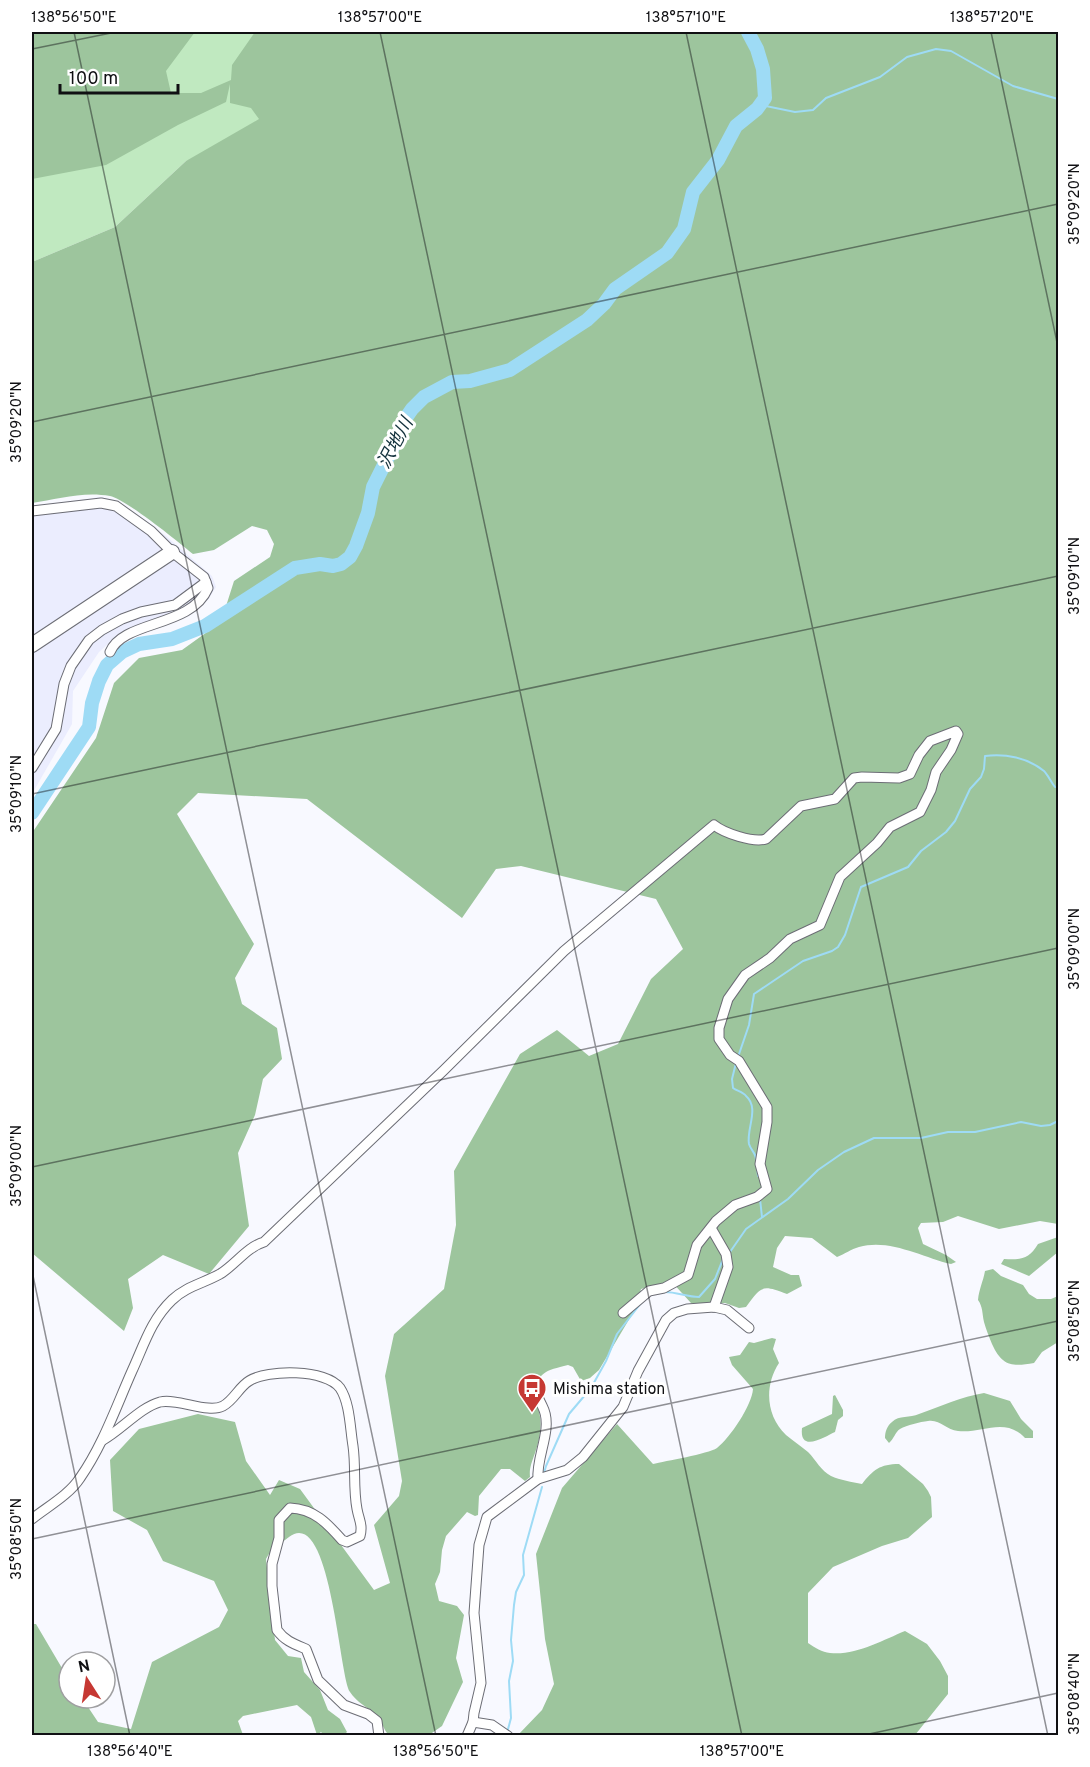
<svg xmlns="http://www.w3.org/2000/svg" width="1090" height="1767" font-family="Overpass,'Noto Sans JP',sans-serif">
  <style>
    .built { fill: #ebedfe }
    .green { fill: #c0e9c0 }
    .forest { fill: #9dc59d }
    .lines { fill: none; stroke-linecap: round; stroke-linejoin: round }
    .stream { stroke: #9edbf5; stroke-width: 2 }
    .river { stroke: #9edbf5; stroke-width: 14 }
    .street-casing { stroke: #6c6d75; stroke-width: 11 }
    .secondary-casing { stroke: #6c6d75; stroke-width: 16 }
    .street { stroke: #fff; stroke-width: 9 }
    .secondary { stroke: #fff; stroke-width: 14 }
    .ticks { fill: none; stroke: #101013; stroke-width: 1.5; stroke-opacity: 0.45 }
    .labels { text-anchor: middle; stroke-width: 6; stroke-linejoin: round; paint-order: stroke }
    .poi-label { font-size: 16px; fill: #101013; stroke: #fff; text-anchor: start }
    .water-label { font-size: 18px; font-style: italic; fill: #12303b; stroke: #fff }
    .neatline { fill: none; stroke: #101013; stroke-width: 2 }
    .ticks-label { font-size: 15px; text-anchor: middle; fill: #101013 }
  </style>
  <rect width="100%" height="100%" fill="#f8f9ff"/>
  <!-- built -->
  <polygon class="built" points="100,497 114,500 166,536 212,576 216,587 208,600 183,616 142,625 117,636 99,652 73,691 72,724 32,794 32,507"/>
  <!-- green -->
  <polygon class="green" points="32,32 562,32 504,104 434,110 186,161 115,227 32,262"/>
  <!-- forest -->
  <g class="forest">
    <path d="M32 32H195L166 71 171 93H201L231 80 232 65 255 32H1058V1224L1040 1221 999 1229 958 1216 943 1222 921 1223 918 1228 923 1244 946 1255 956 1262 951 1264C922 1257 889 1238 859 1247 851 1249 845 1254 837 1257L812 1238 785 1236 777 1248 773 1267 791 1275H799L802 1286 787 1294C762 1285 762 1285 746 1307L739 1308 725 1303H691L671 1281 641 1289 637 1306 599 1370 590 1378 581 1381 573 1367 568 1365C545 1371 539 1371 532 1396 544 1414 542 1433 535 1453 532 1462 529 1468 530 1477L525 1481 510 1469H501L479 1496 478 1515 475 1516 467 1512 446 1536 442 1550 440 1572 435 1584 439 1601 457 1606 464 1615 456 1658 463 1682 442 1726 429 1735H389C383 1730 383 1722 377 1716 369 1708 356 1702 350 1692 339 1676 331 1505 289 1537 279 1545 272 1547 266 1559L275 1640 288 1656 301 1658 304 1672 320 1690 328 1710 340 1719 347 1732 344 1735H324L321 1732 317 1735 311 1717 297 1705 243 1716 238 1721 243 1735H32V1624H36L69 1680V1698H82L98 1722 131 1729 152 1662 219 1627 228 1610 214 1581 163 1561 147 1530 113 1511 110 1460 139 1429 198 1414 235 1422 246 1461 270 1495 279 1480 300 1489 374 1590 390 1583 374 1525 399 1496 402 1481 385 1376 394 1334 444 1289 456 1225 454 1171 520 1054 557 1030 589 1056 618 1044 651 979 683 949 656 899 521 866 496 869 462 918 307 799 198 793 177 814 254 944 235 978 242 1004 277 1028 282 1059 263 1079 255 1115 238 1153 249 1226 209 1274 163 1255 128 1279 133 1308 124 1331 32 1253V833L96 738 114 683 139 658 182 650 221 622 234 581 270 557 274 544 267 530 252 526 214 550 193 554C180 543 124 498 110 496 84 491 57 499 32 503V262L115 227 186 161 259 119 251 108 230 103V84L226 102 178 125 106 165 32 179Z"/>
    <path d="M1058 1237V1252L1029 1276 1001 1264 1004 1259C1021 1260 1029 1259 1038 1244Z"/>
    <path d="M993 1269 1001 1276 1023 1285 1029 1294 1037 1299H1051L1058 1296V1342L1042 1352 1034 1363C1012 1367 1002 1366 992 1344 989 1337 986 1329 984 1322 982 1313 983 1307 978 1300 979 1289 983 1282 985 1271Z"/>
    <path d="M772 1338 776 1339 773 1349 779 1363C764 1386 766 1416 786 1435 793 1441 801 1446 808 1452 816 1460 821 1471 831 1476 840 1480 852 1482 862 1484 873 1470 880 1464 899 1464L923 1484 928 1491 931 1497 932 1517 908 1538 882 1546 833 1567 808 1593V1643C815 1648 822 1652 830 1653 855 1656 883 1640 905 1631L927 1644 940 1661 948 1676V1694L915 1735 517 1736 542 1710 554 1684 545 1639 536 1554 562 1488 617 1424 653 1464C665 1461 708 1454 717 1448 730 1438 752 1405 753 1389L732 1365 729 1357 740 1355 749 1342 754 1343Z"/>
    <path d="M984 1393 1010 1401 1021 1419 1033 1431V1438H1025C1005 1416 981 1434 958 1431 946 1430 940 1419 928 1421 920 1422 907 1425 900 1429 895 1432 894 1439 889 1443L885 1438C885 1432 887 1426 892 1422 899 1415 910 1418 919 1414 941 1406 961 1397 984 1393Z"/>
    <path d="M835 1395 843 1410V1416L838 1420 835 1432C826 1436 799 1454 802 1428L832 1414 833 1396Z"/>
  </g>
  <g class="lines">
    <!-- stream -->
    <g class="stream">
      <polyline points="761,105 795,112 813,110 826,98 880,77 907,57 936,49 951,51 1013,86 1058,99"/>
      <path d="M738 1057 749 1025 754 994 803 961 832 951 838 947 845 935 861 887 908 867 921 851 946 832 955 821 970 789 981 777 984 769 985 756C1005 753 1028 758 1044 771 1048 775 1051 782 1055 787"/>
      <path d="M736 1063 732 1079 733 1088C737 1091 743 1092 746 1096 760 1108 746 1129 749 1144 751 1151 757 1153 756 1162"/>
      <polyline points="757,1167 758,1176"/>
      <polyline points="760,1199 762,1217"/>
      <polyline points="730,1252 746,1229 788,1199 818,1170 844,1152 874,1138 921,1138 948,1132 975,1132 1021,1122 1041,1126 1050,1125 1058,1121"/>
      <path d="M665 1292C677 1292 687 1297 699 1297L715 1279 723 1259"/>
      <polyline points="544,1473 546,1466 569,1414 591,1388 606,1361 617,1334 641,1303"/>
      <polyline points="507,1733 511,1718 509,1681 513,1661 511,1640 514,1605 516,1592 524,1575 523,1555 542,1487"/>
    </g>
    <!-- river -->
    <polyline class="river" points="32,813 89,727 92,703 99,681 107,665 122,652 139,644 172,639 205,626 295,568 320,564 333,566 341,564 350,557 356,546 368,513 373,487 396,441 403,422 412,409 424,397 452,382 470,381 510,370 587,320 604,304 615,289 667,253 684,229 693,192 718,160 736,126 757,109 765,98 763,69 757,49 748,32"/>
    <!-- street casing -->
    <g class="street-casing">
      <g id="street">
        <path d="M32 511 101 503 116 506 151 531 172 552 204 577 208 588C191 628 123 620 110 652"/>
        <polyline points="32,768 56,729 64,684 71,666 89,640 102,630 122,619 141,612 175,605 206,582"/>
        <polyline points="711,1228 726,1254 728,1267 714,1307"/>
        <path d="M529 1381C534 1390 540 1400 544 1410 552 1431 536 1457 538 1479"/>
        <path d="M103 1440C121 1430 141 1407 160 1402 178 1398 208 1414 223 1406 234 1400 239 1387 249 1381 268 1369 326 1369 340 1388 350 1403 350 1428 353 1446 356 1467 353 1488 357 1509 359 1520 363 1525 360 1536L347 1542 342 1540C327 1523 314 1509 290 1508L279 1520V1538L272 1564V1586L277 1630C285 1641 294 1644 306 1649L318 1680 344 1705 368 1714 377 1721 379 1736"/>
        <path d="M32 1519C47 1507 69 1495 80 1478 103 1445 116 1407 132 1371 144 1345 151 1320 172 1300 185 1287 204 1283 220 1274 235 1265 247 1247 264 1242L444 1070 564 951 714 825C724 833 753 843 766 839L801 806 835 799 854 778 862 777 899 778 910 774 919 755 930 741 956 731 958 734 951 750 936 772 931 790 920 812 890 827 877 843 840 877 820 925 790 939 770 958 745 975 728 999 719 1028V1039L730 1055 739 1061 767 1107V1122L760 1164 767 1189 757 1197 735 1205 716 1221 697 1245 688 1275 664 1288 649 1291 623 1313"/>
        <polyline points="473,1722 492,1725 508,1736"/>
        <polyline points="467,1736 473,1722 474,1713 481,1683 474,1613 479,1545 487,1517 538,1479 567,1470 583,1457 623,1407 638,1371 666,1320 674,1313 687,1309 714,1307 727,1310 749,1328"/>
      </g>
    </g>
    <!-- secondary casing -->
    <g class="secondary-casing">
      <polyline id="secondary" points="32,645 172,552"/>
    </g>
    <!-- street -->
    <use href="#street" class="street"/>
    <!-- secondary -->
    <use href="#secondary" class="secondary"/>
  </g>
  <!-- ticks -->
  <path class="ticks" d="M74 32 436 1736M380 32 742 1736M686 32 1048 1736M991 32 1058 347M32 49 116 32M32 422 1058 204M32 794 1058 576M32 1167 1058 948M32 1271 130 1736M32 1539 1058 1321M860 1736 1058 1693"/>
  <!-- icons -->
  <defs>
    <g id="bus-pin" transform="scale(1.5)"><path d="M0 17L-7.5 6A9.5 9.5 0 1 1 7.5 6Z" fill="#c63833" stroke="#fff"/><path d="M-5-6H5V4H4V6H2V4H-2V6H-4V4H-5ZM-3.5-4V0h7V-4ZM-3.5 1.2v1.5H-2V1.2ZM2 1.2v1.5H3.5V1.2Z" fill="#fff"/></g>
  </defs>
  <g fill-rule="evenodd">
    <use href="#bus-pin" x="532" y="1388"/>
  </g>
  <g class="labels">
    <!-- poi labels -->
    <g class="poi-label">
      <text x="553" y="1394">Mishima station</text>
    </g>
    <!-- water labels -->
    <g class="water-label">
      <text transform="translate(395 443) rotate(-62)" y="6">沢地川</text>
    </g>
  </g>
  <!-- border -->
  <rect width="1090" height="1767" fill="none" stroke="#ffffff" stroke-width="66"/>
  <!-- north arrow -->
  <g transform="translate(87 1680) rotate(348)"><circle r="28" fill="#ffffff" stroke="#9f9fa1" stroke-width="1.5"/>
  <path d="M0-4.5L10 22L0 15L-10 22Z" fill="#c63833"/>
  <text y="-9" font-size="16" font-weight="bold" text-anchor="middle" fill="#101013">N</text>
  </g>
  <!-- scale -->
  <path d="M60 84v9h118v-9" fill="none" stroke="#101013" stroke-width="3"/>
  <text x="69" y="84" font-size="18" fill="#101013" stroke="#ffffff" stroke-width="4.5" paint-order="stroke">100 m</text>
  <rect x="33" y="33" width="1024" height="1701" class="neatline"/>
  <g class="ticks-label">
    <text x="74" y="22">138°56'50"E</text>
    <text x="380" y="22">138°57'00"E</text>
    <text x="686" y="22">138°57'10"E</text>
    <text x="992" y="22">138°57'20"E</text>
    <text transform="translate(1074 204) rotate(-90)" y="5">35°09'20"N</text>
    <text transform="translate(16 422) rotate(-90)" y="5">35°09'20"N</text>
    <text transform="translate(1074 576) rotate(-90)" y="5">35°09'10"N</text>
    <text transform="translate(16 794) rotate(-90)" y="5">35°09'10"N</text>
    <text transform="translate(1074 949) rotate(-90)" y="5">35°09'00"N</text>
    <text transform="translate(16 1166) rotate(-90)" y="5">35°09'00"N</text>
    <text transform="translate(1074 1321) rotate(-90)" y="5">35°08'50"N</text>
    <text transform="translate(16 1539) rotate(-90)" y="5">35°08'50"N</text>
    <text transform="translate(1074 1694) rotate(-90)" y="5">35°08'40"N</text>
    <text x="130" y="1756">138°56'40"E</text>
    <text x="436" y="1756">138°56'50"E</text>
    <text x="742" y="1756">138°57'00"E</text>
  </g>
</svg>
